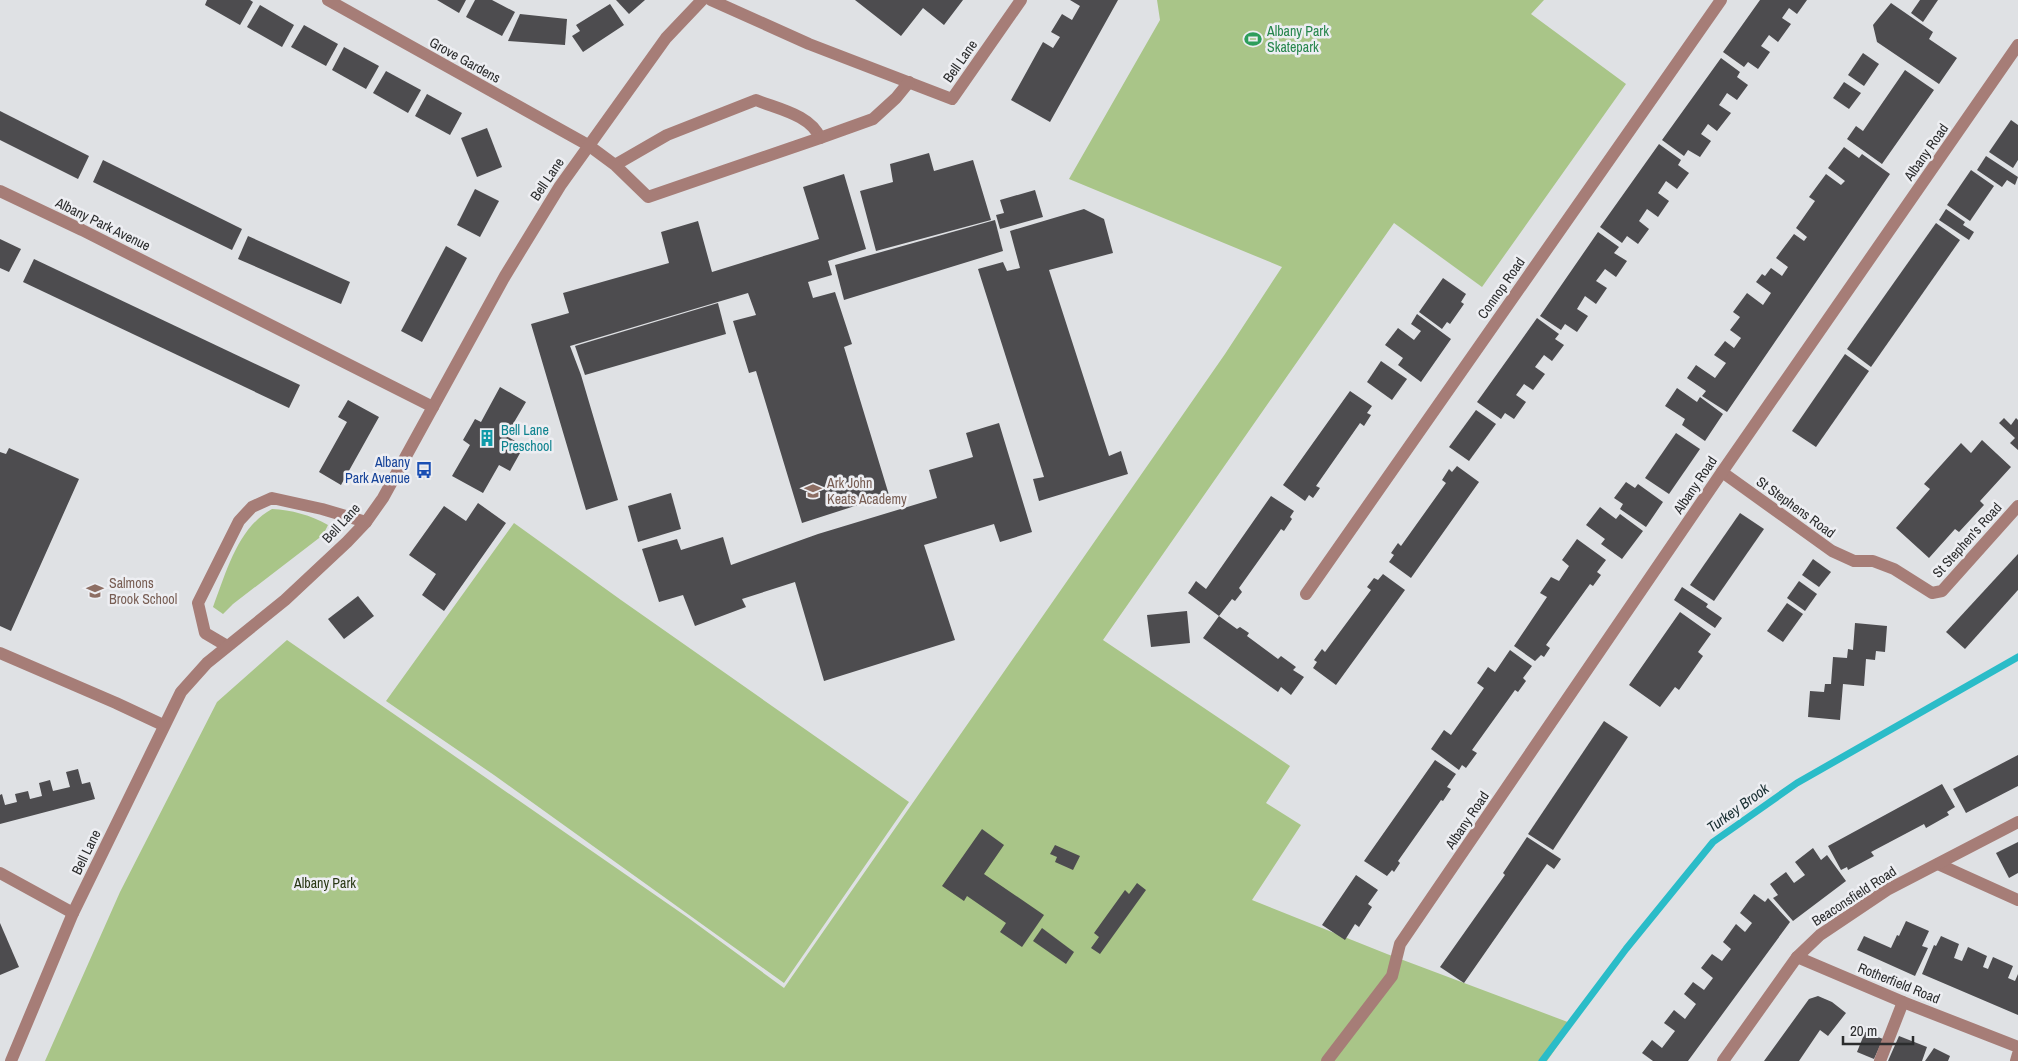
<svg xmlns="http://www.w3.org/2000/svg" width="2018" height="1061" font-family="'Archivo Narrow',sans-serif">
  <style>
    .green { fill: #a9c588 }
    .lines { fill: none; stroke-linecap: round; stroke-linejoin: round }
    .stream { stroke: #2abcc8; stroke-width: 7 }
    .building { fill: #4d4c4f }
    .minor { stroke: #a67d77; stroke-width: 12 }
    .labels { text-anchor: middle; stroke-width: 5; stroke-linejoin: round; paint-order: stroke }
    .leisure-label { font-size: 14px; fill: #27864d; stroke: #edeef2; text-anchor: start }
    .street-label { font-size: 14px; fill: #2b2c2d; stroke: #edeef2 }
    .culture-label { font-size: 14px; fill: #0d838f; stroke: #edeef2; text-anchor: start }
    .transit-label { font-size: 14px; fill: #164399; stroke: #edeef2; text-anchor: end }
    .education-label { font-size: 14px; fill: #785e54; stroke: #edeef2; text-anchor: start }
    .park-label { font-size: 14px; fill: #293815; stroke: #edeef2 }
    .water-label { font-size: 15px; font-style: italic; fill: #182e31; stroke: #edeef2 }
  </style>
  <rect width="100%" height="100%" fill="#dfe1e4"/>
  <!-- green -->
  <g class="green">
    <polygon points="1157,0 1544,0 1531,14 1626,84 1482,287 1394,223 1103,640 1290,766 1266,803 1301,825 1252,900 1387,954 1573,1024 1547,1061 45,1061 120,892 217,702 287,640 687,917 784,988 1225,354 1282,267 1069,179 1160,20"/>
    <path d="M272 509C291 510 311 515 328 525L323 535 233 604 223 614 213 607C226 573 238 527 272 509Z"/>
    <polygon points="514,523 621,600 909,802 784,983 494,775 386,701"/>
  </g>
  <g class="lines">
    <!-- stream -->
    <polyline class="stream" points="1542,1061 1626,949 1713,842 1797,783 2018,657"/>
  </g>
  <!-- building -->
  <g class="building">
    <polygon points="207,0 250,0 253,2 240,25 205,5"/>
    <polygon points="437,0 466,0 459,13"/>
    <polygon points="475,0 492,0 515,12 502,36 466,17"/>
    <polygon points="616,0 645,0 629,14"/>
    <polygon points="855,0 963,0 944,25 923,8 901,36"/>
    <polygon points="1070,0 1118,0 1050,122 1011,100 1043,42 1053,48 1060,37 1051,32 1062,14 1072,20 1080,6"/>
    <polygon points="1760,0 1807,0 1797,14 1789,8 1782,18 1791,24 1778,42 1769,35 1761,46 1770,52 1758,69 1748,62 1744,67 1723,52"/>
    <polygon points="1920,0 1938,0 1923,22 1911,13"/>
    <polygon points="1891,3 1933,32 1929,39 1957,58 1939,84 1877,42 1873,25"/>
    <polygon points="610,4 624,25 583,52 572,36 580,31 576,25"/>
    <polygon points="260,5 294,25 282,47 247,27"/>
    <polygon points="520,14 567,19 565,45 508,41"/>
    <polygon points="304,25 338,44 326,66 291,47"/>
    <polygon points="344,47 379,66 366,89 332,70"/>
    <polygon points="1863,53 1879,64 1864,86 1848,75"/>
    <polygon points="1721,58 1740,72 1737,77 1748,85 1737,100 1727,93 1719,105 1731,113 1717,131 1708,124 1701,134 1711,141 1700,157 1688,150 1684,156 1662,140"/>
    <polygon points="1905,70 1934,90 1882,164 1847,139 1856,126 1863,131"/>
    <polygon points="386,71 421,90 408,113 373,93"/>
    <polygon points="1844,82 1861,93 1849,109 1833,98"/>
    <polygon points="427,94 462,113 450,135 415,116"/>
    <polygon points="0,111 89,156 78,179 0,140"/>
    <polygon points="2011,120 2018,125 2018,160 2013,168 1989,152"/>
    <polygon points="487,128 502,167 477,177 461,138"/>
    <polygon points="1659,144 1681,160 1678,165 1689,173 1677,189 1666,181 1658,193 1669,201 1658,217 1647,209 1639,221 1649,229 1638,244 1627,236 1622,243 1600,227"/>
    <polygon points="1844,147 1859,158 1862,154 1890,174 1727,412 1702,396 1706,391 1687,378 1696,365 1715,378 1726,363 1714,355 1725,341 1734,348 1741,338 1730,330 1740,317 1733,312 1747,293 1763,305 1771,293 1756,282 1762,274 1765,276 1771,268 1782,276 1788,267 1776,258 1794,234 1804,241 1807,237 1796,228 1815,201 1809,197 1826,174 1841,185 1845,181 1828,168"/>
    <polygon points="929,153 934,171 973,160 991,220 876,251 860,191 893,182 890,164"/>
    <polygon points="1986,156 2018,177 2015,185 2007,180 2002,187 1977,170"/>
    <polygon points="103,160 242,229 232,250 93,182"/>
    <polygon points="1971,170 1994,186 1970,221 1947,205"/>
    <polygon points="844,174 866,249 828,261 832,275 808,282 813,298 835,292 852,344 844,347 889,495 802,523 756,371 749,373 733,321 756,315 748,293 570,346 581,375 618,500 586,510 531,324 569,313 563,293 669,263 661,232 698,221 712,272 819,239 803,187"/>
    <polygon points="475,189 499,201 480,237 457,225"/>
    <polygon points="1035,190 1043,217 1000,229 996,215 1004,213 1000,200"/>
    <polygon points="1084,209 1104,219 1113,253 1049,270 1109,456 1121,451 1128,474 1039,501 1033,479 1044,477 978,269 1003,262 1007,271 1020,268 1010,231"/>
    <polygon points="1946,209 1965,222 1963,225 1974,232 1969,240 1939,220"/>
    <polygon points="995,220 1003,251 844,300 835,265"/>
    <polygon points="1936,223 1960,240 1871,367 1847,349"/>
    <polygon points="1598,232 1619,247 1614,253 1627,261 1616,277 1605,269 1596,281 1607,288 1596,304 1585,296 1577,309 1588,316 1577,332 1565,324 1561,330 1540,316"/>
    <polygon points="248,236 350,282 341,304 238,259"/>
    <polygon points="0,239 21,249 9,272 0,268"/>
    <polygon points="446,246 467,258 422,342 401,331"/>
    <polygon points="34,259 300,385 289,408 23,282"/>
    <polygon points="1443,278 1466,294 1461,302 1464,304 1450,324 1447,322 1442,329 1419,312"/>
    <polygon points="718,303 726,334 585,375 575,346"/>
    <polygon points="1417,314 1451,339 1421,382 1398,365 1403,358 1385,345 1398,328 1414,340 1421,331 1411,324"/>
    <polygon points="1537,318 1559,334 1555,339 1564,345 1552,361 1544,355 1535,367 1545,374 1533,390 1524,384 1516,395 1526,402 1514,419 1505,413 1501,419 1477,402"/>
    <polygon points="1845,354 1869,371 1816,447 1792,431"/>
    <polygon points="1381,361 1407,379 1392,400 1367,382"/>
    <polygon points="500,387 526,402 506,436 524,446 510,471 499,465 483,493 452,476 470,445 463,440 475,419 481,422"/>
    <polygon points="1677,388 1697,402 1700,397 1723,414 1705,441 1682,425 1685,419 1665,406"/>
    <polygon points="1350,391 1372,406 1367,413 1371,415 1364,426 1360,423 1316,486 1320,488 1313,498 1309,495 1305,501 1283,485"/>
    <polygon points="348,400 379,417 341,485 319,472 347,422 338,417"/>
    <polygon points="1476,410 1496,424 1469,461 1449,447"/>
    <polygon points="2004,418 2011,425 2016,418 2018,420 2018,450 2010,443 2015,438 1999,423"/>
    <polygon points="999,423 1032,532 1000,542 994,524 924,545 955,640 824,681 795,582 742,599 746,607 695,626 683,595 659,602 642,549 677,539 681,550 723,537 731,565 818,534 937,498 929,470 973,457 966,433"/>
    <polygon points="1676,433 1700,449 1669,494 1645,478"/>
    <polygon points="1982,440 2011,467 1980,501 1984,505 1959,532 1955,529 1929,558 1896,528 1930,489 1924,484 1961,443 1971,453"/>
    <polygon points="9,448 79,479 11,631 0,626 0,452 6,454"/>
    <polygon points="1457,466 1479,482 1411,578 1389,562 1394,555 1391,553 1398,543 1401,546 1446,483 1442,480 1449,469 1452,472"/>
    <polygon points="1626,482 1635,488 1638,484 1663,502 1646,527 1620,509 1623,504 1614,498"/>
    <polygon points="671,493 681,529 638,542 628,506"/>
    <polygon points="1271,496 1294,511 1290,517 1292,519 1284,531 1281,529 1239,588 1242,592 1235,601 1232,599 1219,616 1237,629 1240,627 1249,633 1247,636 1278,659 1281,656 1296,667 1293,670 1304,677 1291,695 1281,687 1278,692 1203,638 1219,616 1188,593 1196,581 1206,589"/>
    <polygon points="478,503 506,523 444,611 422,595 436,574 409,555 444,506 466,521"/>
    <polygon points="1600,507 1616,519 1620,514 1643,531 1622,559 1601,544 1605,539 1586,525"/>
    <polygon points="1740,513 1764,529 1714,601 1690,585"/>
    <polygon points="1577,539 1606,560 1597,572 1601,575 1593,586 1590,584 1546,645 1550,648 1544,657 1541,655 1535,661 1514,646 1547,597 1540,593 1551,577 1559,581 1569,566 1562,560"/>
    <polygon points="2018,554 2018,590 1965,649 1946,632"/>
    <polygon points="1813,559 1831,572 1819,587 1802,575"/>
    <polygon points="1383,574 1405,590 1336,685 1313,668 1317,662 1314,660 1322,649 1325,652 1371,590 1367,587 1374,578 1378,580"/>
    <polygon points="1799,581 1817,594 1805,611 1787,598"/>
    <polygon points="1682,587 1708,604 1706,607 1722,618 1715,628 1674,600"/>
    <polygon points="358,596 374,616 344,639 328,619"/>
    <polygon points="1787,603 1803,614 1783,642 1767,631"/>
    <polygon points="1187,611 1190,643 1151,647 1147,615"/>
    <polygon points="1680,612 1711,634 1698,652 1703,656 1679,690 1675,687 1660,707 1629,685"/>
    <polygon points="1855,623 1887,626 1885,652 1876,651 1875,660 1866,659 1864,686 1843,684 1840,720 1808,717 1810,691 1824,692 1825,684 1831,684 1833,657 1847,658 1848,649 1853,650"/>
    <polygon points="1510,650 1532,666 1523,678 1526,681 1518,692 1515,690 1472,750 1477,753 1466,768 1462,765 1459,770 1431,749 1444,730 1451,735 1484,688 1477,683 1488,667 1495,672"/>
    <polygon points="1604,721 1628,737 1553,850 1528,834"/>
    <polygon points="2018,755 2018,786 1966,813 1953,789"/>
    <polygon points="1435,760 1456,774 1447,787 1451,789 1443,801 1441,800 1398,861 1400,863 1394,872 1392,870 1387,876 1364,861"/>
    <polygon points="78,769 82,784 90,782 95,799 0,824 0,795 2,794 5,805 17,802 15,794 28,791 30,799 42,796 39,783 50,780 53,791 70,787 66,772"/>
    <polygon points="1942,784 1955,807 1947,812 1949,815 1926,828 1924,824 1871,852 1874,856 1848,870 1847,867 1841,870 1828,846"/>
    <polygon points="982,829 1004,845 984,874 1044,915 1022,947 1000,932 1006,923 967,896 964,901 942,886"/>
    <polygon points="1527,837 1561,859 1554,869 1547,864 1464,983 1440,967 1505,875 1503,873"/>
    <polygon points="2018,842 2018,873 2009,878 1996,853"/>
    <polygon points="1055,845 1080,856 1073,870 1055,862 1057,857 1050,854"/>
    <polygon points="1813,848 1821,860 1827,855 1846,881 1793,921 1773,898 1778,895 1770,884 1786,872 1794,883 1805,875 1795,862"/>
    <polygon points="1356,875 1378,890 1368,904 1372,907 1359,927 1355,924 1345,940 1322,925"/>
    <polygon points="1137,883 1146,890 1100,954 1091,948 1099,937 1094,933 1125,890 1129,894"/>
    <polygon points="1754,894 1765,902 1768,898 1790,922 1688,1061 1653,1061 1642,1053 1652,1040 1662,1048 1675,1031 1664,1023 1674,1010 1685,1019 1696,1004 1684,994 1693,982 1704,990 1713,978 1701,968 1712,954 1722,961 1731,949 1723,942 1736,924 1745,932 1752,923 1740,913"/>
    <polygon points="1906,921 1929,931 1922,946 1928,948 1915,976 1857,950 1864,936 1891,948 1897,935 1899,936"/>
    <polygon points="0,923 19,967 0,975"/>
    <polygon points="1042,928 1074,952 1066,964 1033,941"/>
    <polygon points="1941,936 1959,944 1954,958 1962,961 1968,947 1987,956 1983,967 1988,969 1993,957 2013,966 2008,978 2015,981 2018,974 2018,1015 1922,974 1934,945 1936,946"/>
    <polygon points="1818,996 1832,1002 1846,1013 1828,1036 1820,1030 1799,1061 1764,1061 1809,999"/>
    <polygon points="1865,1032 1883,1039 1874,1059 1857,1052"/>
    <polygon points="1899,1036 1927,1047 1922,1061 1888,1061"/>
    <polygon points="1934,1048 1950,1056 1948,1061 1925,1061"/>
  </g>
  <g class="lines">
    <!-- minor -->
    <g class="minor">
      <path d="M328 0 588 145 615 165 648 197 820 138C811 115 778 109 756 100L667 135 615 165"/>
      <polyline points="711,0 809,44 952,99 1021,0"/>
      <polyline points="820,138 873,119 896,98 909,82"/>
      <polyline points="0,191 82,230 433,407"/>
      <polyline points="1722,472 1832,551 1854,561 1873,561 1894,569 1932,593 1942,591 2018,506"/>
      <polyline points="1306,594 1721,0"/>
      <polyline points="227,646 205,633 198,603 239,521 252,507 272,498 322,509 366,522"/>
      <polyline points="0,653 116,703 163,725"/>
      <polyline points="1938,864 2018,900"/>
      <polyline points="0,873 73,913"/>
      <polyline points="1797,957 1903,1002 2018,1047"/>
      <polyline points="11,1061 73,913 181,692 207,663 285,600 347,542 366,522 383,498 400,467 505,276 560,186 666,38 702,0"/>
      <polyline points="1327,1061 1392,976 1400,944 1722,472 2018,45"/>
      <polyline points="1723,1061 1797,957 1820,935 1887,890 2018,822"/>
      <polyline points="1880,1061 1903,1002"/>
      <polyline points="2016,1061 2018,1054"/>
    </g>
  </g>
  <!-- icons -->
  <defs>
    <g id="stadium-bare" transform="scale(1.35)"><path d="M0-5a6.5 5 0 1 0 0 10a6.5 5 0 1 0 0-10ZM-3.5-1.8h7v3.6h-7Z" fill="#2e9e5b" stroke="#edeef2" stroke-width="2.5" paint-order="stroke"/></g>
    <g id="building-bare" transform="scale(1.35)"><path d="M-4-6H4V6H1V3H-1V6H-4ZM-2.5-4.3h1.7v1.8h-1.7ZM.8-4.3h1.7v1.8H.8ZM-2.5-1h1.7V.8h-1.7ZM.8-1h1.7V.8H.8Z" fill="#0f9aa8" stroke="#edeef2" stroke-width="2.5" paint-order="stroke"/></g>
    <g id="bus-bare" transform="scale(1.35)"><path d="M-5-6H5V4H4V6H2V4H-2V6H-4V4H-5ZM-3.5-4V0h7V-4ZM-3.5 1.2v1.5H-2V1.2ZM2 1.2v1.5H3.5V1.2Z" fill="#1a4fb4" stroke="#edeef2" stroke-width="2.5" paint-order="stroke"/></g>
    <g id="school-bare" transform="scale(1.35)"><path d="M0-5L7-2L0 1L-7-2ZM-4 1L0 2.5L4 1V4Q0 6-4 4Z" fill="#8d6e63" stroke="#edeef2" stroke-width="2.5" paint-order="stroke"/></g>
  </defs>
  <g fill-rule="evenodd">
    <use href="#stadium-bare" x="1253" y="39"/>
    <use href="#building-bare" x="487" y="438"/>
    <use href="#bus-bare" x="424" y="470"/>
    <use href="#school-bare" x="813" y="491"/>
    <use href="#school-bare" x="95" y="591"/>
  </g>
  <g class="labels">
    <!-- leisure labels -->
    <g class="leisure-label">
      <text x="1267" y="36">Albany Park<tspan x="1267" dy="16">Skatepark</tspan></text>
    </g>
    <!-- street labels -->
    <g class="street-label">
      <text transform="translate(465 60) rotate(29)" y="5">Grove Gardens</text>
      <text transform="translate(960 61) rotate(-55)" y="5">Bell Lane</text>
      <text transform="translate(1926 152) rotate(-55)" y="5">Albany Road</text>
      <text transform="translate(547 179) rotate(-56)" y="5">Bell Lane</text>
      <text transform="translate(103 224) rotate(26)" y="5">Albany Park Avenue</text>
      <text transform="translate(1501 288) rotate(-55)" y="5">Connop Road</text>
      <text transform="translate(1695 485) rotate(-56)" y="5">Albany Road</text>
      <text transform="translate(1796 507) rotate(36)" y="5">St Stephens Road</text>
      <text transform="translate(341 523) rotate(-47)" y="5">Bell Lane</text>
      <text transform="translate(1967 540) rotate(-48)" y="5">St Stephen's Road</text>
      <text transform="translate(1467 820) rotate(-56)" y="5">Albany Road</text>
      <text transform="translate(86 852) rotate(-64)" y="5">Bell Lane</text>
      <text transform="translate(1854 896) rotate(-33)" y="5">Beaconsfield Road</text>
      <text transform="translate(1899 983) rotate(22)" y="5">Rotherfield Road</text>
    </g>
    <!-- culture labels -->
    <g class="culture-label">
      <text x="501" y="435">Bell Lane<tspan x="501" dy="16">Preschool</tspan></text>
    </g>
    <!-- transit labels -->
    <g class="transit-label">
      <text x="410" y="467">Albany<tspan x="410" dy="16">Park Avenue</tspan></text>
    </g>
    <!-- education labels -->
    <g class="education-label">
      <text x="827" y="488">Ark John<tspan x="827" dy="16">Keats Academy</tspan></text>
      <text x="109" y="588">Salmons<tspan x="109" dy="16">Brook School</tspan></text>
    </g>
    <!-- park labels -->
    <g class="park-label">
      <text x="325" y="888">Albany Park</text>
    </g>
    <!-- water labels -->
    <g class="water-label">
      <text transform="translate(1738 808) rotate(-36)" y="5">Turkey Brook</text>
    </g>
  </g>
  <!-- scale -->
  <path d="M1843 1036v8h70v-8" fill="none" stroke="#2b2c2d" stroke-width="2.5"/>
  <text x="1850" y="1036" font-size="15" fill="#2b2c2d" stroke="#edeef2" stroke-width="4" paint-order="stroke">20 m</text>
</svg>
